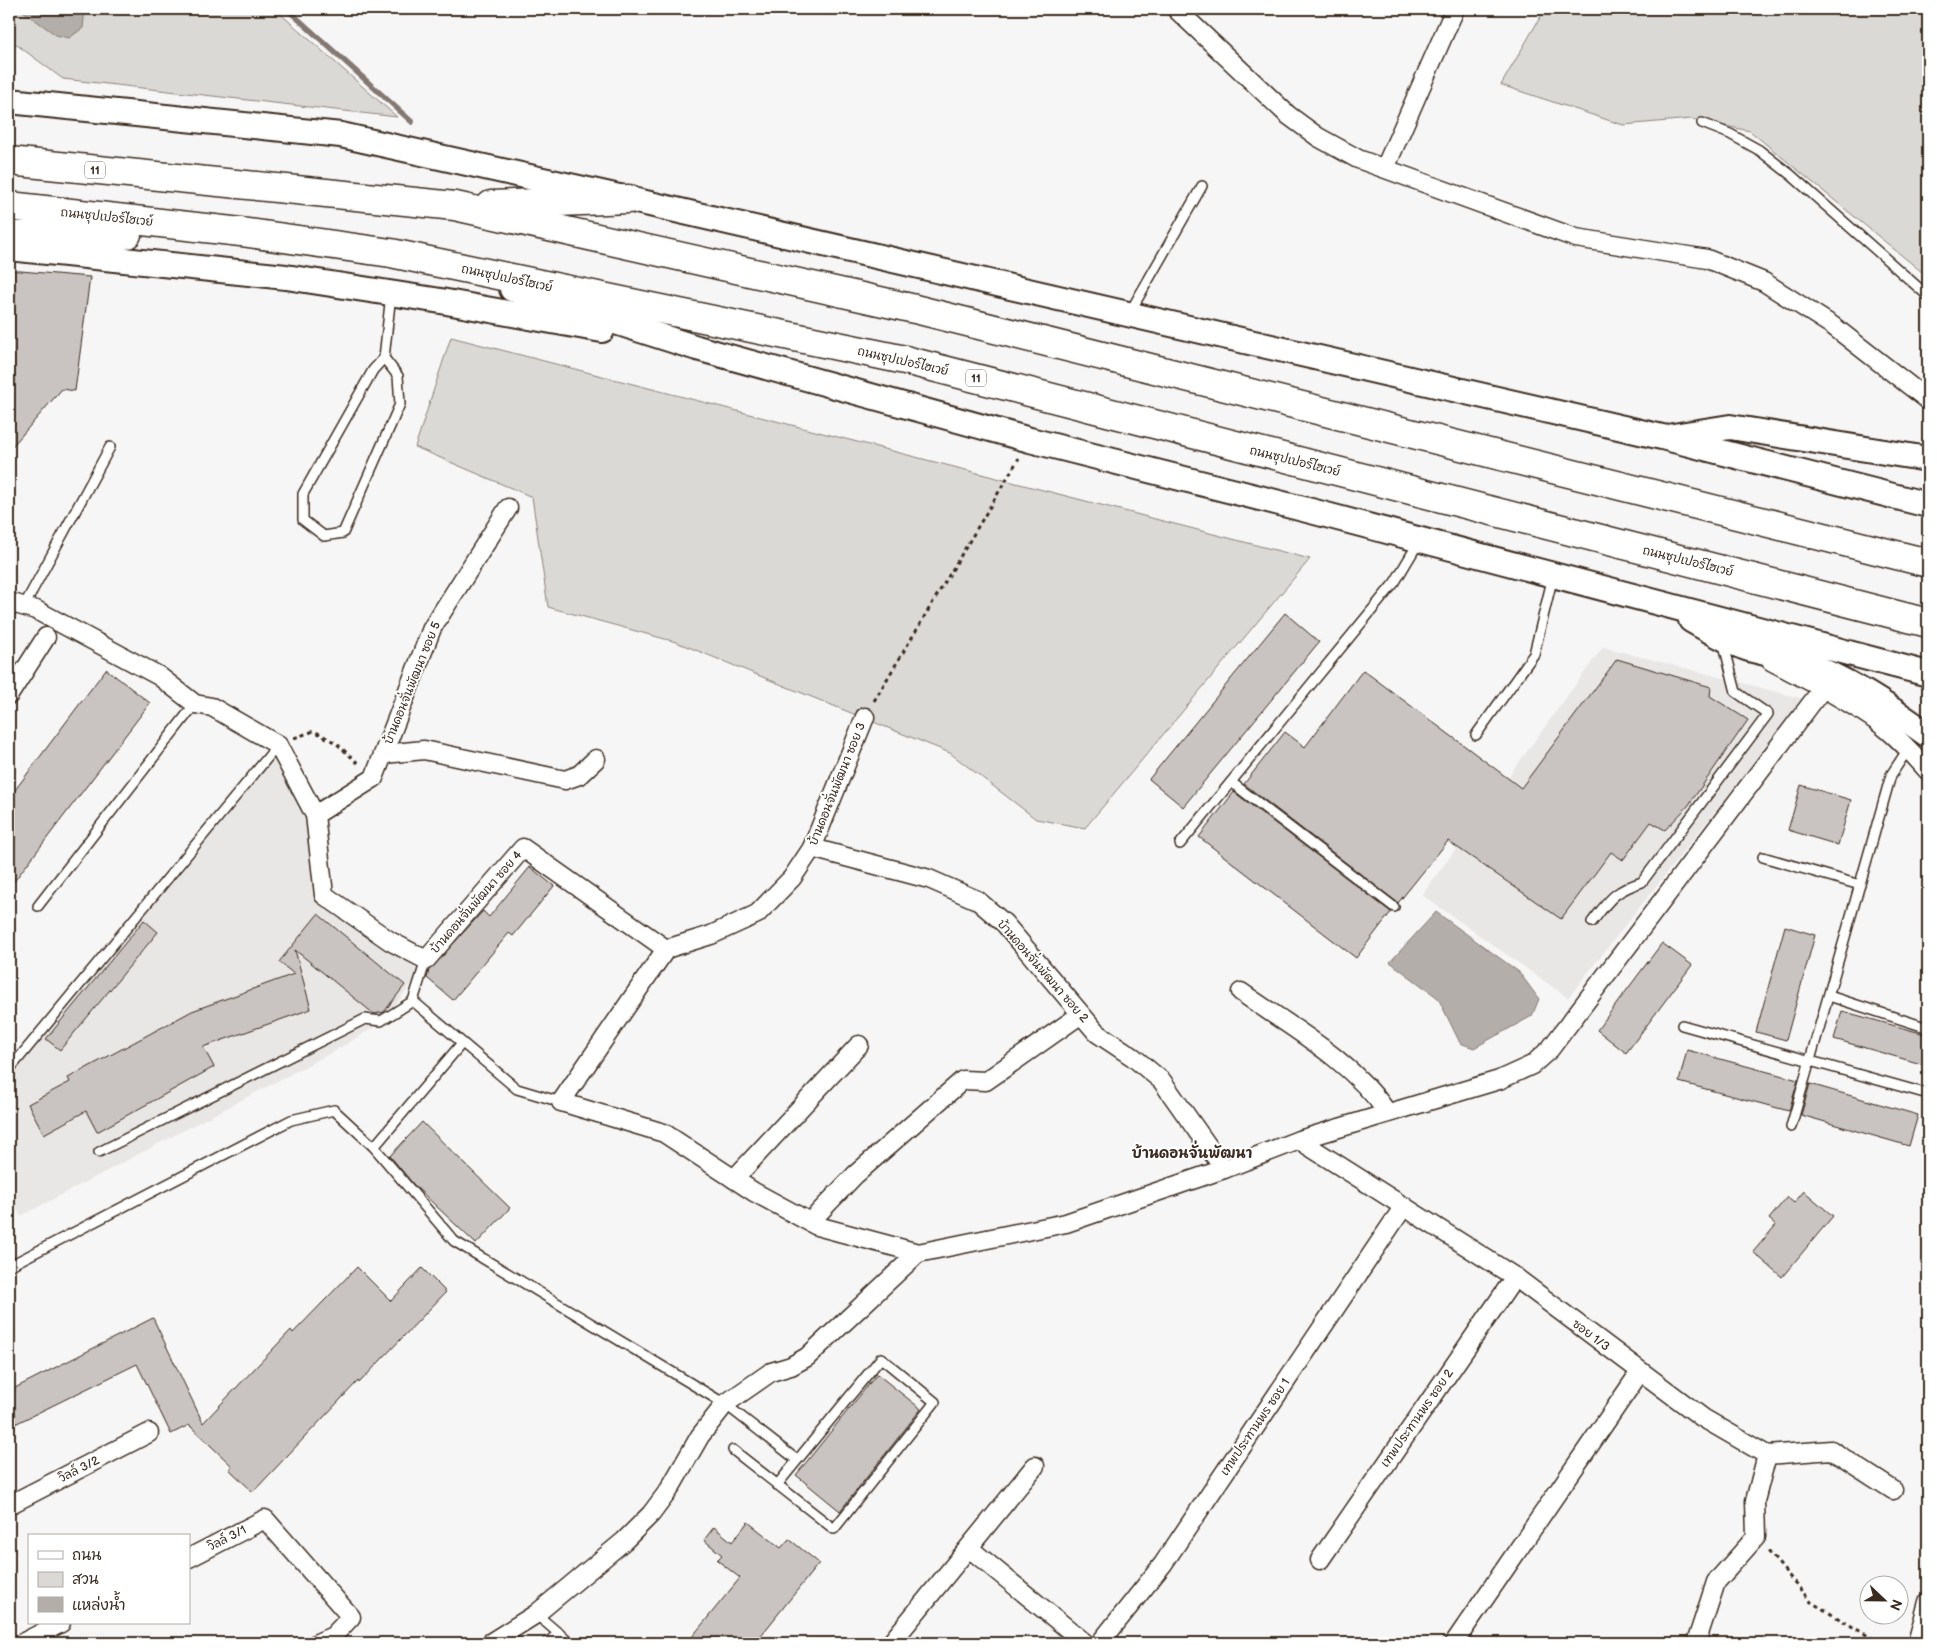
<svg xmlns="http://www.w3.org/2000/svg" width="1937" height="1652" font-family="'Balsamiq Sans','Playpen Sans Thai',sans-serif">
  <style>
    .built { fill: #e9e7e6 }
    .green { fill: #dbd9d6; stroke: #8b827a }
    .water { fill: #b4aeaa; stroke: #847972 }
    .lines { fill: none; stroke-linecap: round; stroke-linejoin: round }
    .stream { stroke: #847972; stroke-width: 5.5 }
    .building { fill: #c9c3c1; stroke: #3b2a1e }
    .lane-casing { stroke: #3b2a1e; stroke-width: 12 }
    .street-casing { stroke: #3b2a1e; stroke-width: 21 }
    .secondary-casing { stroke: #3b2a1e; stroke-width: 28 }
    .highway-casing { stroke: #3b2a1e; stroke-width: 31 }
    .path { stroke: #3b2a1e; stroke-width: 3; stroke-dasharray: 4 4; stroke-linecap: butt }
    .lane { stroke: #fff; stroke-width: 9 }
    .street { stroke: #fff; stroke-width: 18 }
    .secondary { stroke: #fff; stroke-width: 24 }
    .highway { stroke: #fff; stroke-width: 28 }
    .labels { text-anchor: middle; stroke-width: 4; stroke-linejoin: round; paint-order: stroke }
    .shield { fill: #fff; stroke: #766a62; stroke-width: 1 }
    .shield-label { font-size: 11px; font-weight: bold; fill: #3b2a1e }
    .street-label { font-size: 12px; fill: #3b2a1e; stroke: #fff }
    .neighbourhood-label { font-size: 14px; font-weight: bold; fill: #3b2a1e; stroke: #fff }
  </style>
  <rect width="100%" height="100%" fill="#f7f6f6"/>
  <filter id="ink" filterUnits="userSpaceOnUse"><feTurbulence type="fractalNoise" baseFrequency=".02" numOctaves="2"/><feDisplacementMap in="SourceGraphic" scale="10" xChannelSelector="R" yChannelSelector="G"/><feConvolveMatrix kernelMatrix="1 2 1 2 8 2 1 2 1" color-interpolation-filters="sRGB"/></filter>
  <g filter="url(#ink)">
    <!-- built -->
    <g class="built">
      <polygon points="1603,647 1804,699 1568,998 1422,895"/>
      <polygon points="283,736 310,817 315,896 421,972 381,1023 333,1052 21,1216 9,1201 9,1065"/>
    </g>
    <!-- green -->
    <g class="green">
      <polygon points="9,9 275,9 397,117 63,79 9,39"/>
      <polygon points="1545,9 1928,9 1928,277 1750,131 1691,119 1623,125 1501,85"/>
      <polygon points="451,337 1310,559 1085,828 1036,819 950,753 676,642 548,607 532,497 415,447"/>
    </g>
    <!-- water -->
    <g class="water">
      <polygon points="20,9 85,9 83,28 69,38 56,35"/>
      <polygon points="1436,912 1519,972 1539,999 1532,1016 1474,1048 1460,1043 1438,998 1390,962"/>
    </g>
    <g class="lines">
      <!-- stream -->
      <polyline class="stream" points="287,9 412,122"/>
    </g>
    <!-- building -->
    <g class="building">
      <polygon points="9,270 90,277 75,391 62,389 9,450"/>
      <polygon points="1285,613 1319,642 1183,807 1149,779"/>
      <polygon points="1617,659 1711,687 1710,696 1748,720 1688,806 1665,830 1651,822 1623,860 1611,852 1561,919 1448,841 1398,903 1244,784 1285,732 1305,747 1363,670 1521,788"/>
      <polygon points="106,669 150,703 9,888 9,798"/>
      <polygon points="1801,785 1851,800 1838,845 1788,830"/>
      <polygon points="1234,792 1391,912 1356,958 1199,837"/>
      <polygon points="530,867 554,886 513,936 509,933 453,1000 427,978 429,970 483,911 489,917"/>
      <polygon points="318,914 405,985 384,1012 374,1014 295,950 311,1009 203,1047 214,1067 97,1132 86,1111 44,1134 28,1104 70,1082 68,1078 192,1011 294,974 279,962"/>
      <polygon points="144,920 158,932 60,1050 46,1039"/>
      <polygon points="1785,926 1815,935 1786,1040 1756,1032"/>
      <polygon points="1662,943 1692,965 1626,1053 1597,1030"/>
      <polygon points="1842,1011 1928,1035 1928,1066 1834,1039"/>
      <polygon points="1687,1050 1798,1080 1789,1111 1679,1082"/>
      <polygon points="1810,1084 1918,1115 1909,1146 1801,1115"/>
      <polygon points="422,1122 510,1208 476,1244 414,1185 390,1156"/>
      <polygon points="1804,1191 1833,1216 1782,1277 1753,1252 1776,1225 1769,1219 1787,1197 1794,1203"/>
      <polygon points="357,1267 391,1301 422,1268 446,1292 359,1383 358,1381 253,1492 229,1469 232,1466 189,1425 171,1434 137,1364 9,1427 9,1391 153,1318 203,1423 291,1330 293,1333"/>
      <polygon points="877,1374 921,1409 840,1511 796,1475"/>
      <polygon points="748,1522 781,1548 789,1539 819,1563 755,1643 687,1643 740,1578 717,1560 722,1555 704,1540 714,1527 732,1542"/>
    </g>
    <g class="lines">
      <!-- lane casing -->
      <g class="lane-casing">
        <g id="lane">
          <polyline points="1702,123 1730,134 1759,150 1791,175 1928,296"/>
          <polyline points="1130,312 1202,186"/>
          <polyline points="384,358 373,370 303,494 303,520 324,536 343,533 400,404 398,376 384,358 391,294"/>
          <polyline points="24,606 110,447"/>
          <polyline points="1476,735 1534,654 1553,576"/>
          <polyline points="1231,782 1394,907"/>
          <polyline points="1180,844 1395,582 1420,540"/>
          <polyline points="1763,857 1860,885"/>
          <polyline points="38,906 195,704"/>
          <path d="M1592 922C1610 899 1614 891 1642 882L1768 714 1736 692 1723 641"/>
          <polyline points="1829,996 1928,1028"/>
          <polyline points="413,1001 426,960"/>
          <polyline points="1682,1025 1928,1094"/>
          <polyline points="9,1070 278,745"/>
          <polyline points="1791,1127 1891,775 1908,749"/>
          <polyline points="374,1147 462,1043"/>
          <polyline points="99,1152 365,1019 381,1021 413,1001 517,1089 561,1102"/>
          <polyline points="9,1266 291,1120 334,1110 374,1147 454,1241 725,1404 797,1460"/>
          <polyline points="733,1450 834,1529 935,1402 881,1358 777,1485"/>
          <polyline points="536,1614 570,1643"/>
          <polyline points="547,1643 559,1633"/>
        </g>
      </g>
      <!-- street casing -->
      <g class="street-casing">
        <g id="street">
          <polyline points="1176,9 1288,115 1318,137 1358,159 1576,238 1707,259 1764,282 1833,326 1928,400"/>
          <polyline points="1385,168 1455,9"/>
          <polyline points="9,602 36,610 159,676 195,704 212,707 278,745 315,815 324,895 390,941 426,960 523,848 666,949"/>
          <path d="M1771 661C1807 680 1845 698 1879 723 1897 736 1913 754 1928 771"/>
          <polyline points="9,695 46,637"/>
          <polyline points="384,754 424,750 565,780 579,775 596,759"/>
          <polyline points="315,815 374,778 432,628 508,508"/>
          <polyline points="812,848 929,879 977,900 1004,923 1097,1033 1133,1057 1162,1081 1224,1169"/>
          <polyline points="666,949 561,1102 664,1133 754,1192 817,1226 918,1253 1066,1223 1224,1169 1299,1140 1499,1080 1532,1065 1550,1049 1823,688"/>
          <polyline points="666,949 711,935 757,914 792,878 812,848 865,717"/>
          <path d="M1241 992C1292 1028 1351 1060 1387 1112"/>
          <polyline points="1299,1140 1515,1277 1703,1418 1767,1455 1831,1450 1893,1490"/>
          <polyline points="734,1179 859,1045"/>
          <polyline points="810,1222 855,1175 963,1080 986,1081 1080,1015"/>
          <polyline points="9,1505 149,1433"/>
          <polyline points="969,1548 1085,1643"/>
          <polyline points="189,1558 265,1519 351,1617 333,1636 317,1643"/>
          <polyline points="1320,1560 1515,1277"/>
          <polyline points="22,1643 61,1623"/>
          <polyline points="490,1643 536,1614 624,1541 651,1514 669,1490 700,1436 725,1404 771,1372 791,1366 807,1357 918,1253"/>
          <polyline points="891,1643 1035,1466"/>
          <polyline points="1100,1643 1163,1564 1404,1206"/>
          <polyline points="1454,1643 1640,1372"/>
          <polyline points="1696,1643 1716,1582 1756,1537 1755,1501 1767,1455"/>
          <polyline points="1917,1643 1928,1602"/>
        </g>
      </g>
      <!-- secondary casing -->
      <g class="secondary-casing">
        <g id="secondary">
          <polyline points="9,101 341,135 628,199 1662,437 1928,505"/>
          <polyline points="9,248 286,277 441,301 602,330"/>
          <polyline points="512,289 697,348 1030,440 1315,512 1928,674"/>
          <polyline points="1673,436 1730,427 1928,459"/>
          <path d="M1691 620C1709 630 1726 641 1746 648 1763 653 1781 656 1798 661 1845 677 1888 706 1928 735"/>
        </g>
      </g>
      <!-- highway casing -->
      <g class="highway-casing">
        <g id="highway">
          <polyline points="9,161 455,206 915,309 1928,563"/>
          <polyline points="491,205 628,199"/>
          <polyline points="9,206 241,232 391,253 905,360 1928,623"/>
          <polyline points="9,236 127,234"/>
        </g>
      </g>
      <!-- path -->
      <g class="path">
        <polyline points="874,701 1019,458"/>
        <polyline points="294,738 314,731 336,743 360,765"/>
        <polyline points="1768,1551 1811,1602 1880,1643"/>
      </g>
      <!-- lane -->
      <use href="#lane" class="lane"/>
      <!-- street -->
      <use href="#street" class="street"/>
      <!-- secondary -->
      <use href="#secondary" class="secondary"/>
      <!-- highway -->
      <use href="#highway" class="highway"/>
    </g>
  </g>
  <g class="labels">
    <!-- shield labels -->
    <g class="shield">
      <rect x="85" y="161.5" width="20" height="17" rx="4"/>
      <rect x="966" y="369.5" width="20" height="17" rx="4"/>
    </g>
    <g class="shield-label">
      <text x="95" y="174">11</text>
      <text x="976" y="382">11</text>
    </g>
    <!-- street labels -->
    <g class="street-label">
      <text transform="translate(107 217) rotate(6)" y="4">ถนนซุปเปอร์ไฮเวย์</text>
      <text transform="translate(507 278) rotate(12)" y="4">ถนนซุปเปอร์ไฮเวย์</text>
      <text transform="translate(903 361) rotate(13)" y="4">ถนนซุปเปอร์ไฮเวย์</text>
      <text transform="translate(1295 461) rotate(14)" y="4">ถนนซุปเปอร์ไฮเวย์</text>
      <text transform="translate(1688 561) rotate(14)" y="4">ถนนซุปเปอร์ไฮเวย์</text>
      <text transform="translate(412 683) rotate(-68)" y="4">บ้านดอนจั่นพัฒนา ซอย 5</text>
      <text transform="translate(837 784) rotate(-68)" y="4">บ้านดอนจั่นพัฒนา ซอย 3</text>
      <text transform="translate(476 902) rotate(-49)" y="4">บ้านดอนจั่นพัฒนา ซอย 4</text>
      <text transform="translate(1043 971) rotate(49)" y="4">บ้านดอนจั่นพัฒนา ซอย 2</text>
      <text transform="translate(1591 1335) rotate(37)" y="4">ซอย 1/3</text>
      <text transform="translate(1417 1418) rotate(-55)" y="4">เทพประทานพร ซอย 2</text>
      <text transform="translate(1255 1427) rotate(-56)" y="4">เทพประทานพร ซอย 1</text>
      <text transform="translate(79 1469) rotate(-27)" y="4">วิลล์ 3/2</text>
      <text transform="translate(227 1538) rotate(-27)" y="4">วิลล์ 3/1</text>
    </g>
    <!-- neighbourhood labels -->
    <g class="neighbourhood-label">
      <text x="1192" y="1158">บ้านดอนจั่นพัฒนา</text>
    </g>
  </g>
  <!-- margin -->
  <rect width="1937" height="1652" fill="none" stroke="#fff" stroke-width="30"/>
  <rect x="15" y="15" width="1907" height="1622" fill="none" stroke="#3b2a1e" stroke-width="2" filter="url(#ink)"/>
  <!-- legend -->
  <rect x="28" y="1534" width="162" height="90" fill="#ffffff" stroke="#b1aaa5"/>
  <rect x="38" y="1551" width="25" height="8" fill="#ffffff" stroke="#b1aaa5"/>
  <text x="72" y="1560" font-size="15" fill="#3b2a1e">ถนน</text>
  <rect x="38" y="1572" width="25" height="15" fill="#dbd9d6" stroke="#b1aaa5"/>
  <text x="72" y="1584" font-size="15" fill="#3b2a1e">สวน</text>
  <rect x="38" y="1597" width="25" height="15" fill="#b4aeaa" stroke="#b1aaa5"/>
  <text x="72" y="1610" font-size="15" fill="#3b2a1e">แหล่งน้ำ</text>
  <!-- north arrow -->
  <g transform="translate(1884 1600) rotate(112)"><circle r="24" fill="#ffffff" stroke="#b1aaa5"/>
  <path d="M0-4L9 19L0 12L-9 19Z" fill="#3b2a1e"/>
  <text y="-8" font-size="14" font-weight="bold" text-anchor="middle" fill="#3b2a1e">N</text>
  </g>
</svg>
